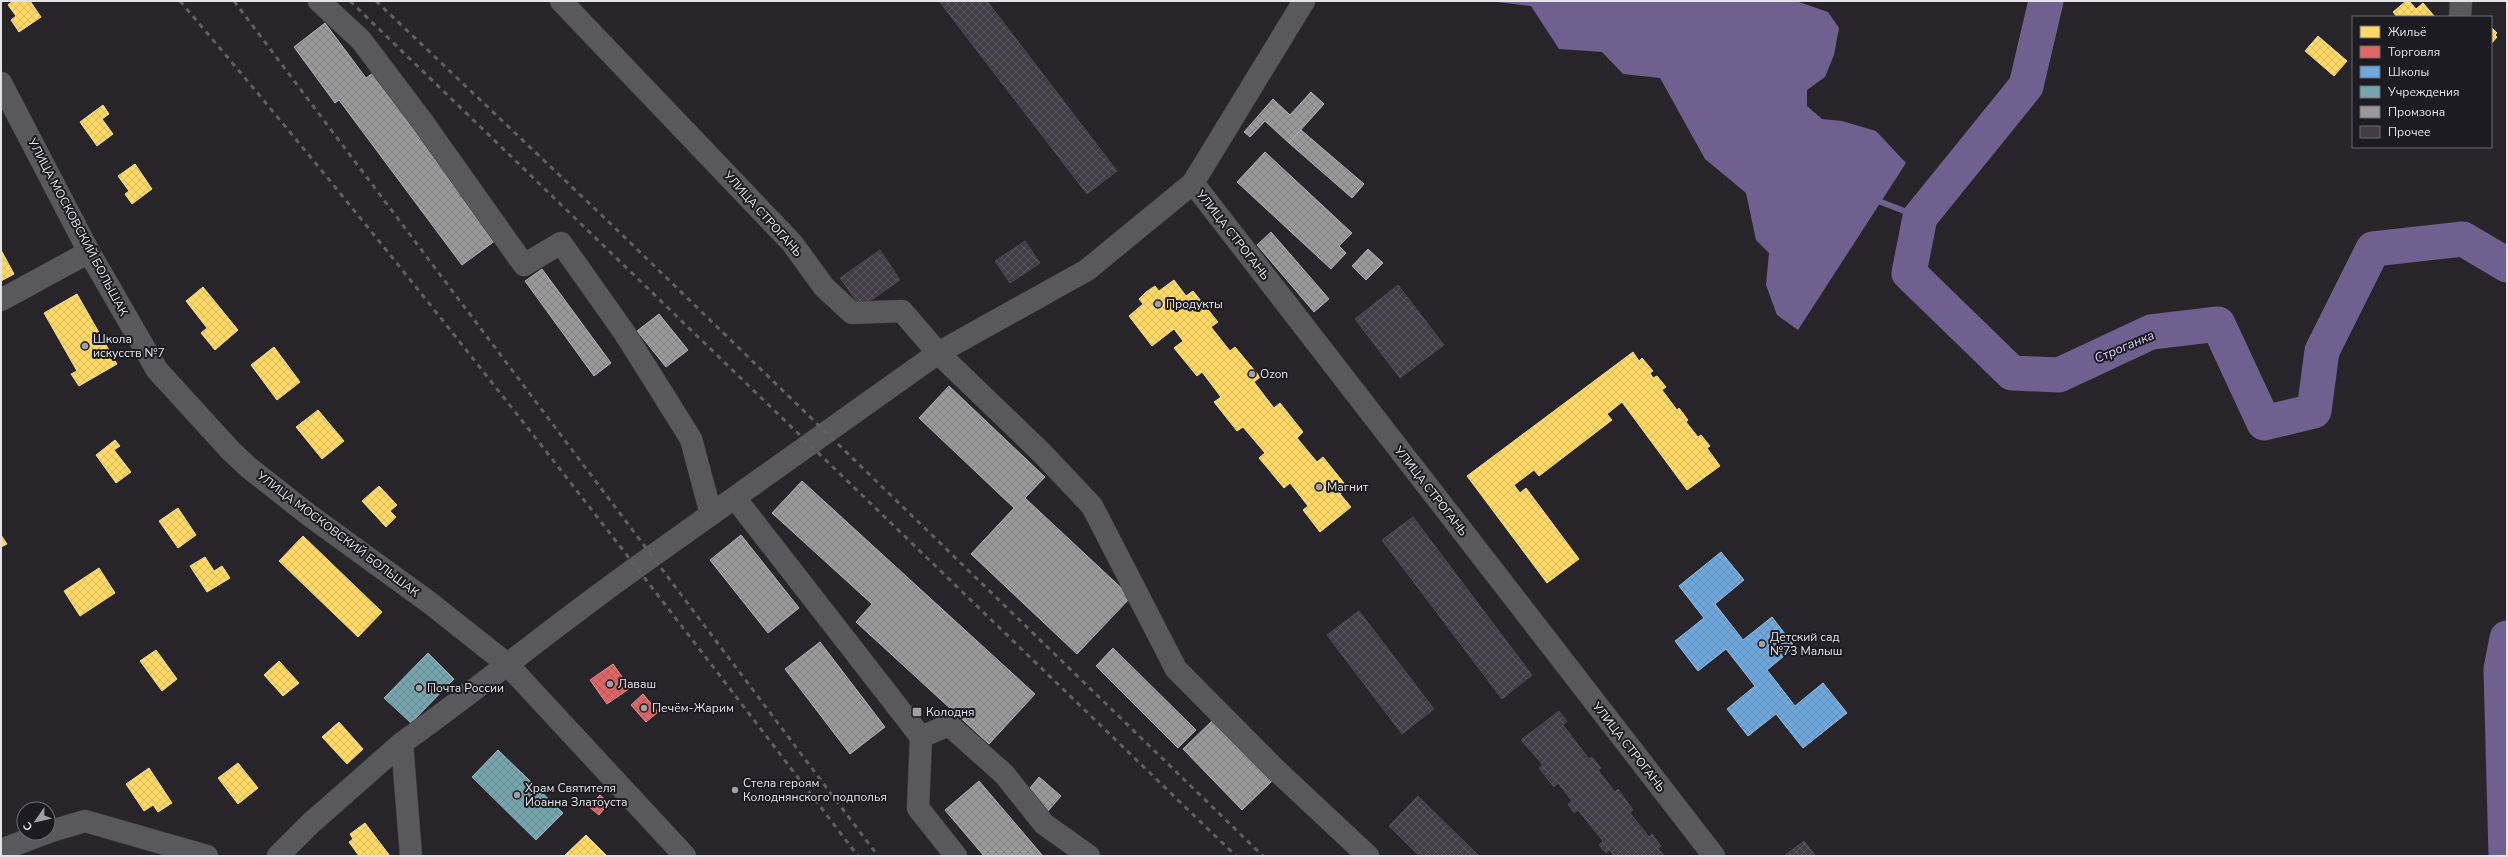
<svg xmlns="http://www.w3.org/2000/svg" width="2508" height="857" font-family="'Nunito Sans',sans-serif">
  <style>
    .water { fill: #6f6090 }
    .homes { fill: url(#homes-cross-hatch); stroke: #f7dc8d }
    .shops { fill: url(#shops-cross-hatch); stroke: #e18c8d }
    .schools { fill: url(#schools-cross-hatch); stroke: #92badf }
    .public { fill: url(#public-cross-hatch); stroke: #97b8c0 }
    .industry { fill: url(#industry-cross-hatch); stroke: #b0afb0 }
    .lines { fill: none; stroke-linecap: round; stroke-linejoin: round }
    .stream { stroke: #6f6090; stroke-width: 6 }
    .river { stroke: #6f6090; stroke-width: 35 }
    .building { fill: url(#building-cross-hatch); stroke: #4c4b4e }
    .minor-casing { stroke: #424145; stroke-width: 23 }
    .minor { stroke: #59585b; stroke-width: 22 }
    .rail { stroke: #606062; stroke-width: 3; stroke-dasharray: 5 5; stroke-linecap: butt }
    .poi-dot { fill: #a2a0a4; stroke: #1c1b21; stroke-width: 1.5 }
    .labels { text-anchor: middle; stroke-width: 4; stroke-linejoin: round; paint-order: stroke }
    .street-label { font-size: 12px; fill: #e4e3e7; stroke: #1c1b21 }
    .poi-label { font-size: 12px; fill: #e4e3e7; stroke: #1c1b21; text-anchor: start }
    .water-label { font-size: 13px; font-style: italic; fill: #daccfc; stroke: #1c1b21 }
  </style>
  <defs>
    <pattern id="homes-cross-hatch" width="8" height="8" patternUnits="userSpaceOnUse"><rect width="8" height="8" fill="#ffd966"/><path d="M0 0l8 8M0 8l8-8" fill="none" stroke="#dabb5f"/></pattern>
    <pattern id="shops-cross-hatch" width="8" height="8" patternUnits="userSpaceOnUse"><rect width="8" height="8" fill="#e06666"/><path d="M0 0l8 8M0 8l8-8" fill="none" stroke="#b15c5c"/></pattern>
    <pattern id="schools-cross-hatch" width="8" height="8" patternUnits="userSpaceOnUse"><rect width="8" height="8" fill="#6fa8dc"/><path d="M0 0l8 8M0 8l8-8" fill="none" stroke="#648fb6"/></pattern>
    <pattern id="public-cross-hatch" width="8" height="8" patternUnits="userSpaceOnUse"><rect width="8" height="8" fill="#76a5af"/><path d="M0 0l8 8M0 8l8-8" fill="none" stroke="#67888f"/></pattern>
    <pattern id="industry-cross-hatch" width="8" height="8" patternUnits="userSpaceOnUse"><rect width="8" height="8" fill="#999"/><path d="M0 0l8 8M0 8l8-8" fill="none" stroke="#808080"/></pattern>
    <pattern id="building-cross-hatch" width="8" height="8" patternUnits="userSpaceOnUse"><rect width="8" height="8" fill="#413c46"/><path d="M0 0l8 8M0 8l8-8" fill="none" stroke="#5c5861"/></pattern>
  </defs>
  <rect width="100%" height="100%" fill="#272529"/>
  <!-- water -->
  <polygon class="water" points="1489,1 1796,1 1828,12 1839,28 1834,55 1825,77 1807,90 1807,106 1822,119 1842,121 1876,131 1906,163 1798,330 1777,315 1766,285 1769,253 1756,240 1746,193 1705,159 1660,78 1623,74 1602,52 1559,49 1531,6"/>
  <!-- homes -->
  <g class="homes">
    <polygon points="13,1 30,1 41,17 19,32 11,20 16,16 8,5"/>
    <polygon points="2406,1 2409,1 2416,9 2423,3 2435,17 2397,17 2393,12"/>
    <polygon points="2491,27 2497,33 2495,35 2497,37 2491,44"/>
    <polygon points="2318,36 2347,61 2334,76 2305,51"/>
    <polygon points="103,105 109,114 102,119 113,134 97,146 80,122"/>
    <polygon points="135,164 152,189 132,204 125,194 129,191 118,176"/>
    <polygon points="1,250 14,274 1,281"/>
    <polygon points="1174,280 1186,296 1193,291 1218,322 1211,327 1230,351 1235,347 1260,377 1254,382 1274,408 1280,403 1303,432 1297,438 1317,462 1323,457 1348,488 1340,494 1351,507 1320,532 1303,510 1308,506 1290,483 1284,488 1259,458 1265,453 1243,427 1237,431 1214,402 1221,397 1202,372 1197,376 1174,348 1183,341 1174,329 1152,346 1129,316 1143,304 1139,299 1146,292 1155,286 1159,291"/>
    <polygon points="203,287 238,330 215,350 201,333 207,328 186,301"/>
    <polygon points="77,294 117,364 79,386 71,374 77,371 44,313"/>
    <polygon points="274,347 300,382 277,400 251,365"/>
    <polygon points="1633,352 1639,361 1642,358 1653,371 1650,373 1653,378 1657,376 1666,387 1662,390 1677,410 1679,408 1688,420 1686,422 1698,437 1701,435 1710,446 1707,448 1720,466 1687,490 1622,402 1607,414 1612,420 1539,476 1534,470 1514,485 1520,493 1526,488 1579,559 1547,583 1467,476"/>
    <polygon points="318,410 344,441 322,459 296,427"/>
    <polygon points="115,440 120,446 114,450 131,472 116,483 96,455"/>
    <polygon points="379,486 397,505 390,511 396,517 386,527 362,501"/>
    <polygon points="178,508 196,535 178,548 159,521"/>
    <polygon points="1,535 7,544 1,547"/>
    <polygon points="303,536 382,612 358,637 279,561"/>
    <polygon points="205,557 214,571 222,566 230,578 207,592 190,566"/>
    <polygon points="99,568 115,593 80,616 64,591"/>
    <polygon points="156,650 177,679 162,691 140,661"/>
    <polygon points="279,661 299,683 283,696 264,675"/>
    <polygon points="339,722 363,749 347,764 322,737"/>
    <polygon points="238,763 258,788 238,804 218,778"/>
    <polygon points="149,768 172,803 158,812 153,805 144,811 126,784"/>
    <polygon points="365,823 390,856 359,856 349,842 353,839 350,834"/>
    <polygon points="586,835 607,856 564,856"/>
  </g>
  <!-- shops -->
  <g class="shops">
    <polygon points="613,664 630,688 607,704 590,680"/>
    <polygon points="643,694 658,712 646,722 631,705"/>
    <polygon points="600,795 609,803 599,815 589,807"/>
  </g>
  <!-- schools -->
  <polygon class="schools" points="1721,552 1744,580 1715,604 1743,640 1772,617 1795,647 1767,670 1795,706 1823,683 1847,713 1803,748 1776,714 1748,736 1727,709 1755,686 1726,649 1698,671 1675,641 1704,618 1679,586"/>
  <!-- public -->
  <g class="public">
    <polygon points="428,653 454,679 411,723 384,698"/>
    <polygon points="498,750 563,813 536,840 472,777"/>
  </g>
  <!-- industry -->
  <g class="industry">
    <polygon points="325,23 366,78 373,73 496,240 462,265 339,100 335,103 294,47"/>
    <polygon points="1311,92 1324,104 1289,143 1265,121 1250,137 1244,132 1273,99 1290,115"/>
    <polygon points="1301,130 1364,184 1352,198 1289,143"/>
    <polygon points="1265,152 1352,233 1339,246 1346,253 1331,269 1237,182"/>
    <polygon points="1271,232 1329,299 1314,312 1257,245"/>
    <polygon points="1368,249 1383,263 1366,280 1352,266"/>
    <polygon points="542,269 611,363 594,376 525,281"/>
    <polygon points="659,314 688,350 666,367 637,331"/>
    <polygon points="949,386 1045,477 1025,498 1131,597 1077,654 971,554 1014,508 919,418"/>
    <polygon points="802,481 1035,694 989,744 856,622 872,604 772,513"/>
    <polygon points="741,535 799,608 768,633 710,560"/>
    <polygon points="820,642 885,727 850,754 785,669"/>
    <polygon points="1113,648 1196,730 1178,748 1096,666"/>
    <polygon points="1213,720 1272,781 1242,810 1183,749"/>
    <polygon points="1039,777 1061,796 1048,811 1026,793"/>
    <polygon points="979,781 1043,856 984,856 945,810"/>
  </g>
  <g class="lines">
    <!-- stream -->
    <polyline class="stream" points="1881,202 1920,217"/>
    <!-- river -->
    <g class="river">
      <polyline points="2046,1 2026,86 1920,217 1909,273 2012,373 2059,375 2151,332 2218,324 2264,423 2314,411 2322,351 2373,249 2463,239 2507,265"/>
      <polyline points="2506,856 2501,669 2507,638"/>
    </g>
  </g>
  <!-- building -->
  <g class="building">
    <polygon points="939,1 987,1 1117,171 1087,194"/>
    <polygon points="1025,241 1040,263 1010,283 995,261"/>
    <polygon points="880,250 900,280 861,307 840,278"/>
    <polygon points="1398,285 1444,345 1400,378 1355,319"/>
    <polygon points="1413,517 1532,675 1502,699 1382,540"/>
    <polygon points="1359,611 1434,709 1402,734 1327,635"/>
    <polygon points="1559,711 1567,721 1563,725 1589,759 1592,757 1601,768 1598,770 1615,792 1618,789 1633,810 1630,813 1649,837 1652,834 1661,846 1658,848 1664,856 1614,856 1610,850 1606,853 1599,845 1603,841 1578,810 1574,813 1568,804 1572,801 1558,783 1554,787 1539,768 1543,765 1521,740"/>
    <polygon points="1418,796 1479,856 1419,856 1389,826"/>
    <polygon points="1804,841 1816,856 1784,856"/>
  </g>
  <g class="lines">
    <!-- minor casing -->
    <g class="minor-casing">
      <g id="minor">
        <polyline points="319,1 361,40 422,121 524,265 561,243 624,332 691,439 711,514"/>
        <polyline points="561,1 792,243 824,287 852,313 902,311 938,353 1087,270 1193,183 1714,856"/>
        <polyline points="2460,17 2461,1"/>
        <polyline points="1,83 89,252 157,370 231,451 248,467 309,515 430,603 507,664 685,856"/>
        <polyline points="1193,183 1304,1"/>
        <polyline points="1,300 89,252"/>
        <polyline points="735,498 921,737 918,808 956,856"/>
        <polyline points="921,737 949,725 1004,774 1044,824 1089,856"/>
        <polyline points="48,832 85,821 207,856"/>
        <polyline points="1,850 46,833"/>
        <polyline points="278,856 311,823 402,743"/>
        <path d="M411 856 402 743C482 686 557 624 637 567 737 495 838 425 938 353L1041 452 1092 506 1176 669 1275 769 1368 856"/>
      </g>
    </g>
    <!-- minor -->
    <use href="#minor" class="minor"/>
    <!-- rail -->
    <g class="rail">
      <path d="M180 1C416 278 637 567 858 856"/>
      <polyline points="234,1 878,856"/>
      <polyline points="350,1 1236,856"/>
      <polyline points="376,1 612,225 1263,856"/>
    </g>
  </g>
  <!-- markers -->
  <g class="poi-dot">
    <circle cx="1158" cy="304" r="4"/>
    <circle cx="85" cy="346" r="4"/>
    <circle cx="1252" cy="374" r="4"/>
    <circle cx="1319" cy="487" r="4"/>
    <circle cx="1762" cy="644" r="4"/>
    <circle cx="610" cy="684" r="4"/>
    <circle cx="419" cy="688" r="4"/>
    <circle cx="644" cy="708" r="4"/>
    <rect x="912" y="707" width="10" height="10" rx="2"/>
    <circle cx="735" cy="790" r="4"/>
    <circle cx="517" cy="795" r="4"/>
  </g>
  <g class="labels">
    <!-- street labels -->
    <g class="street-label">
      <text transform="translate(763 214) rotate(48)" y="4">УЛИЦА СТРОГАНЬ</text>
      <text transform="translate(78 227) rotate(62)" y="4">УЛИЦА МОСКОВСКИЙ БОЛЬШАК</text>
      <text transform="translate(1233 235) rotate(52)" y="4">УЛИЦА СТРОГАНЬ</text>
      <text transform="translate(1431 491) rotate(52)" y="4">УЛИЦА СТРОГАНЬ</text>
      <text transform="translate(338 534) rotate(37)" y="4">УЛИЦА МОСКОВСКИЙ БОЛЬШАК</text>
      <text transform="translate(1629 747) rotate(52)" y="4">УЛИЦА СТРОГАНЬ</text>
    </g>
    <!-- poi labels -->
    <g class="poi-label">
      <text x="1166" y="308">Продукты</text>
      <text x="93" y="343">Школа<tspan x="93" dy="14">искусств №7</tspan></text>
      <text x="1260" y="378">Ozon</text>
      <text x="1327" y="491">Магнит</text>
      <text x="1770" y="641">Детский сад<tspan x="1770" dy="14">№73 Малыш</tspan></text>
      <text x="618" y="688">Лаваш</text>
      <text x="427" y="692">Почта России</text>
      <text x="652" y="712">Печём-Жарим</text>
      <text x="926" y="716">Колодня</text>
      <text x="743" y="787">Стела героям<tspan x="743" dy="14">Колоднянского подполья</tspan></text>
      <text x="525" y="792">Храм Святителя<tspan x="525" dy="14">Иоанна Златоуста</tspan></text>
    </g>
    <!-- water labels -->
    <g class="water-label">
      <text transform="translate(2124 346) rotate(-23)" y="5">Строганка</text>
    </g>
  </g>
  <!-- border -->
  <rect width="2508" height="857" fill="none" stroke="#e4e3e7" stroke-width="4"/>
  <!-- legend -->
  <rect x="2352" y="16" width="140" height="132" fill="#1c1b21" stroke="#6c6b70"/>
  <rect x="2360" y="26" width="20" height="12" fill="#ffd966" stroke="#6c6b70"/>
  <text x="2388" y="36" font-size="12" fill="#e4e3e7">Жильё</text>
  <rect x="2360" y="46" width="20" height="12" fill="#e06666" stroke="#6c6b70"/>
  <text x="2388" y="56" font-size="12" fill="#e4e3e7">Торговля</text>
  <rect x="2360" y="66" width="20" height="12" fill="#6fa8dc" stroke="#6c6b70"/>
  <text x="2388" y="76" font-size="12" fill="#e4e3e7">Школы</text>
  <rect x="2360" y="86" width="20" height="12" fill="#76a5af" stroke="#6c6b70"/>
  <text x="2388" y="96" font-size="12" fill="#e4e3e7">Учреждения</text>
  <rect x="2360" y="106" width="20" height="12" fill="#999999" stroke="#6c6b70"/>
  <text x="2388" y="116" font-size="12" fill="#e4e3e7">Промзона</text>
  <rect x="2360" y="126" width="20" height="12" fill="#413c46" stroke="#6c6b70"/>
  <text x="2388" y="136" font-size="12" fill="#e4e3e7">Прочее</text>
  <!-- north arrow -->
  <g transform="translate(36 821) rotate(236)"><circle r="19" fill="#1c1b21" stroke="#6c6b70"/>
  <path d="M0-3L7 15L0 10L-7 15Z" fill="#a2a0a4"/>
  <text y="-6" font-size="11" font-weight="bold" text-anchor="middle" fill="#e4e3e7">С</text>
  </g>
</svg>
